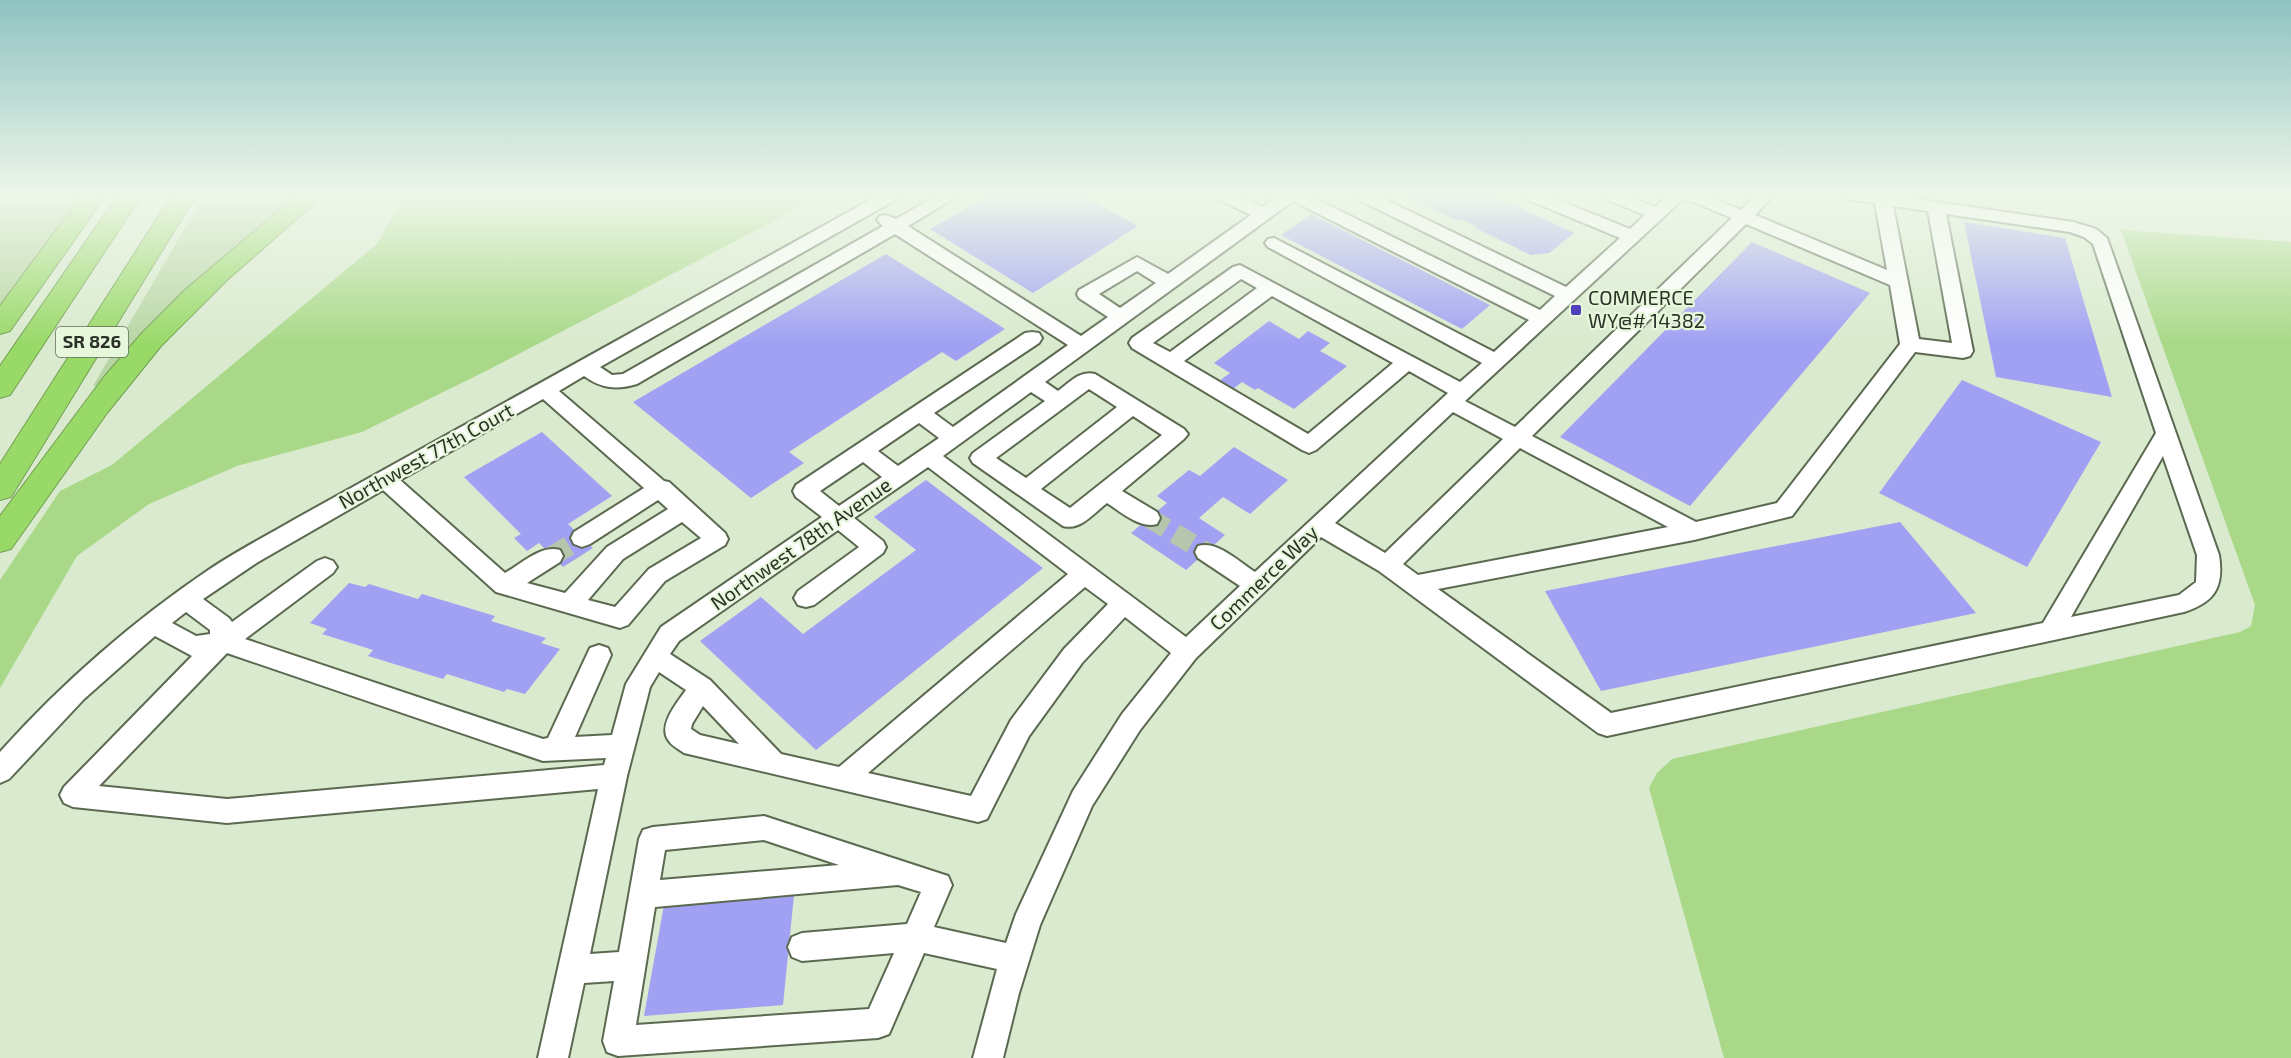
<svg xmlns="http://www.w3.org/2000/svg" width="2291" height="1058" font-family="'Exo 2',sans-serif">
  <style>
    .green { fill: #b8d6a4 }
    .water { fill: #a9d988 }
    .building { fill: #a0a1f3 }
    .lines { fill: none; stroke-linecap: round; stroke-linejoin: round }
    .minor-tunnel { stroke: #b6c5ad; stroke-width: 20; stroke-dasharray: 20 10; stroke-linecap: butt }
    .minor-casing { stroke: #5a6950; stroke-width: 4 }
    .highway-casing { stroke: #729e51; stroke-width: 2 }
    .minor { fill: #fff; fill-rule: evenodd }
    .highway { fill: #99d968; fill-rule: evenodd }
    .poi-dot { fill: #5041b8; stroke: #e6f7db; stroke-width: 2 }
    .labels { text-anchor: middle; stroke-width: 4.5; stroke-linejoin: round; paint-order: stroke }
    .shield { fill: #e6f7db; stroke: #636c5d; stroke-width: 1.5 }
    .shield-label { font-size: 18px; font-weight: bold; fill: #2b3127 }
    .poi-label { font-size: 20px; fill: #2b3127; stroke: #e6f7db; text-anchor: start }
    .street-label { font-size: 20px; fill: #2b3127; stroke: #e6f7db }
  </style>
  <rect width="100%" height="100%" fill="#d9eace"/>
  <!-- green -->
  <g class="green">
    <polygon points="0,195 85,195 0,312"/>
    <polygon points="204,195 299,195 100,386 93,386"/>
  </g>
  <!-- water -->
  <g class="water">
    <polygon points="404,195 824,195 488,370 362,432 237,466 149,504 77,556 0,688 0,580 60,491 112,465 377,244"/>
    <polygon points="2121,230 2291,242 2291,1058 1724,1058 1649,788 1657,773 1672,759 2240,632 2251,626 2255,605"/>
  </g>
  <!-- building -->
  <g class="building">
    <polygon points="991,195 1081,195 1138,226 1033,293 930,229"/>
    <polygon points="1404,195 1491,195 1490,197 1508,202 1574,233 1549,253 1531,255 1475,228 1476,226 1460,219 1458,221"/>
    <polygon points="1311,214 1490,305 1462,329 1281,235"/>
    <polygon points="1964,222 2065,238 2112,397 1996,377"/>
    <polygon points="1752,242 1870,293 1690,506 1560,437"/>
    <polygon points="886,254 1005,329 956,361 942,352 789,452 804,463 751,498 633,402"/>
    <polygon points="1269,321 1299,339 1308,331 1330,343 1320,351 1347,366 1294,409 1258,388 1255,390 1242,382 1229,392 1215,384 1230,373 1214,363"/>
    <polygon points="1962,380 2101,442 2027,567 1879,493"/>
    <polygon points="542,432 612,496 568,524 593,548 563,567 539,543 527,551 514,538 521,534 464,477"/>
    <polygon points="1234,447 1288,480 1250,514 1223,497 1199,518 1225,535 1186,570 1131,533 1167,503 1157,496 1189,470 1200,476"/>
    <polygon points="926,480 1043,568 816,750 700,641 761,597 803,634 916,550 874,517"/>
    <polygon points="1900,522 1976,613 1601,691 1545,591"/>
    <polygon points="349,583 365,587 369,584 418,599 422,594 495,616 491,621 546,638 541,643 560,649 525,694 507,689 504,692 447,674 443,679 368,656 373,650 322,634 327,629 310,623"/>
    <polygon points="794,895 783,1005 644,1016 664,905"/>
  </g>
  <g class="lines">
    <!-- minor-tunnel -->
    <g class="minor-tunnel">
      <polyline points="1149,518 1206,552"/>
      <polyline points="552,556 582,538"/>
    </g>
    <!-- minor casing -->
    <g class="minor-casing">
      <path id="minor" d="M879 195H900L897 199 600 367 612 375 623 374 883 226 877 220 880 216 886 215 896 219 938 195H959L908 226 1081 336 1108 317 1079 298 1077 294 1079 290 1137 257 1168 274 1251 215 1218 199 1216 195H1237L1262 207 1279 195H1308L1540 310 1555 296 1357 199 1354 195H1376L1566 287 1620 238 1526 199 1524 195H1546L1630 229 1645 215 1605 199 1603 195H1625L1655 207 1668 195H1705L1741 210 1756 195H1774L1755 215 1887 270 1875 203 1847 199 1844 195H1889L2073 222 2096 229 2107 238 2219 555C2224 587 2215 602 2184 612L1607 736 1598 733 1379 571 1321 537 1196 658 1140 730 1092 806 1040 925 1019 993 1003 1058H973L997 969 924 953 889 1034 878 1038 618 1056 607 1052 603 1041 614 981 584 983 568 1058H538L598 789 227 823 73 807 64 803 60 795 64 787 192 656 155 636 84 699 9 779 0 783V752C62 683 133 621 210 569 238 550 268 535 297 518ZM1684 198 1732 218 1515 427 1465 401ZM1293 201 1529 320 1494 352 1274 238 1268 239 1265 243 1268 247 1482 363 1460 382 1240 265 1233 267 1132 338 1129 343 1132 348 1302 450 1309 453 1316 450 1409 371 1448 393 1255 572C1239 562 1217 540 1198 546L1195 552 1198 558 1240 586 1186 637 943 456 1031 392 1045 401 973 453 970 458 973 463 1063 526C1080 531 1094 513 1107 503 1121 512 1140 529 1157 524L1160 518 1157 512 1122 491 1184 439 1188 434 1184 429 1095 374C1080 370 1070 382 1058 391L1045 382ZM1893 206 1928 211 1952 343 1919 339ZM1946 214 2070 232 2084 237 2093 244 2156 433 2043 623 1611 713 1438 589 1694 540 1792 516 1915 352 1963 358 1970 356 1973 351ZM1746 224 1890 285 1900 344 1777 503 1696 522 1532 436ZM895 234 1068 345 953 427 934 413 1039 343 1042 338 1039 333 1032 332 1025 333 796 485 793 491 796 497 822 517 661 627 626 684 612 735 575 737 611 655 608 648 599 645 590 648 548 738 543 739 245 639 333 573 337 567 333 561 325 558 317 561 232 622 229 618 203 599 258 562 383 490 496 592 620 628 628 625 665 581 725 545 728 539 725 533 669 482 664 481 559 391 584 376C602 389 617 390 637 384ZM1137 271 1156 283 1120 308 1099 294ZM1241 279 1257 288 1170 352 1153 343ZM1272 296 1393 363 1308 434 1184 361ZM1089 389 1117 407 1026 478 996 458ZM543 399 644 488 574 532 571 538 574 544 582 547 590 544 658 500 668 509 607 547 565 593 527 583 560 562 563 556 560 550C542 544 521 564 505 573L400 480ZM1453 412 1503 439 1385 553 1335 523ZM1133 416 1162 435 1070 508 1041 489ZM919 423 939 438 898 466 878 451ZM1520 448 1668 527 1418 575 1403 564ZM2163 456 2197 555 2196 582 2179 595 2071 617ZM863 462 882 477 839 506 820 491ZM928 467 1068 574 839 767 781 754 710 680 670 654 679 641 838 530 859 547 798 591 794 598 798 605 806 607 814 605 883 553 886 547 883 541 854 518ZM682 522 701 538 649 569 615 607 588 600 623 559ZM1085 587 1108 604 1064 649 1011 720 971 796 868 773ZM186 612 210 630V634L196 636 172 623ZM1125 617 1171 653 1122 714 1073 791 1016 914 1006 943 934 927 952 885 948 876 764 816 653 827 643 830 639 839 619 952 590 954 627 776 650 687 659 672 686 690C677 703 657 726 669 741 672 746 679 749 684 753L978 822 987 819 1029 736 1082 663ZM227 653 543 761 606 758 604 765 227 799 99 786ZM703 706 739 744 700 735 691 729 692 724ZM764 840 839 865 660 880 665 850ZM898 885 921 892 907 924 802 933 792 937 788 947 792 957 802 961 894 953 869 1009 636 1025 655 907Z"/>
    </g>
    <!-- highway casing -->
    <g class="highway-casing">
      <g id="highway">
        <polygon points="82,195 106,195 10,331 0,334 0,306"/>
        <polygon points="118,195 142,195 10,395 0,398 0,366"/>
        <polygon points="172,195 196,195 11,497 0,500 0,464"/>
        <polygon points="297,195 324,195 227,280 161,346 107,413 11,549 0,552 0,516 104,377 142,333 185,290"/>
      </g>
    </g>
    <!-- minor -->
    <use href="#minor" class="minor"/>
    <!-- highway -->
    <use href="#highway" class="highway"/>
  </g>
  <!-- sky -->
  <linearGradient id="sky" x2="0" y2="1"><stop stop-color="#8fc3c2"/><stop offset="0.57" stop-color="#eef6e9"/><stop offset="1" stop-color="#eef6e9" stop-opacity="0"/></linearGradient>
  <rect width="2291" height="343" fill="url(#sky)"/>
  <!-- markers -->
  <rect class="poi-dot" x="1570" y="304" width="12" height="12" rx="3"/>
  <g class="labels">
    <!-- shield labels -->
    <rect class="shield" x="56" y="327" width="72" height="30" rx="4.5"/>
    <g class="shield-label">
      <text x="92" y="348">SR 826</text>
    </g>
    <!-- poi labels -->
    <g class="poi-label">
      <text x="1588" y="305">COMMERCE<tspan x="1588" dy="23">WY@# 14382</tspan></text>
    </g>
    <!-- street labels -->
    <g class="street-label">
      <text transform="translate(426 456) rotate(-29)" y="7">Northwest 77th Court</text>
      <text transform="translate(801 544) rotate(-35)" y="7">Northwest 78th Avenue</text>
      <text transform="translate(1264 578) rotate(-44)" y="7">Commerce Way</text>
    </g>
  </g>
</svg>
